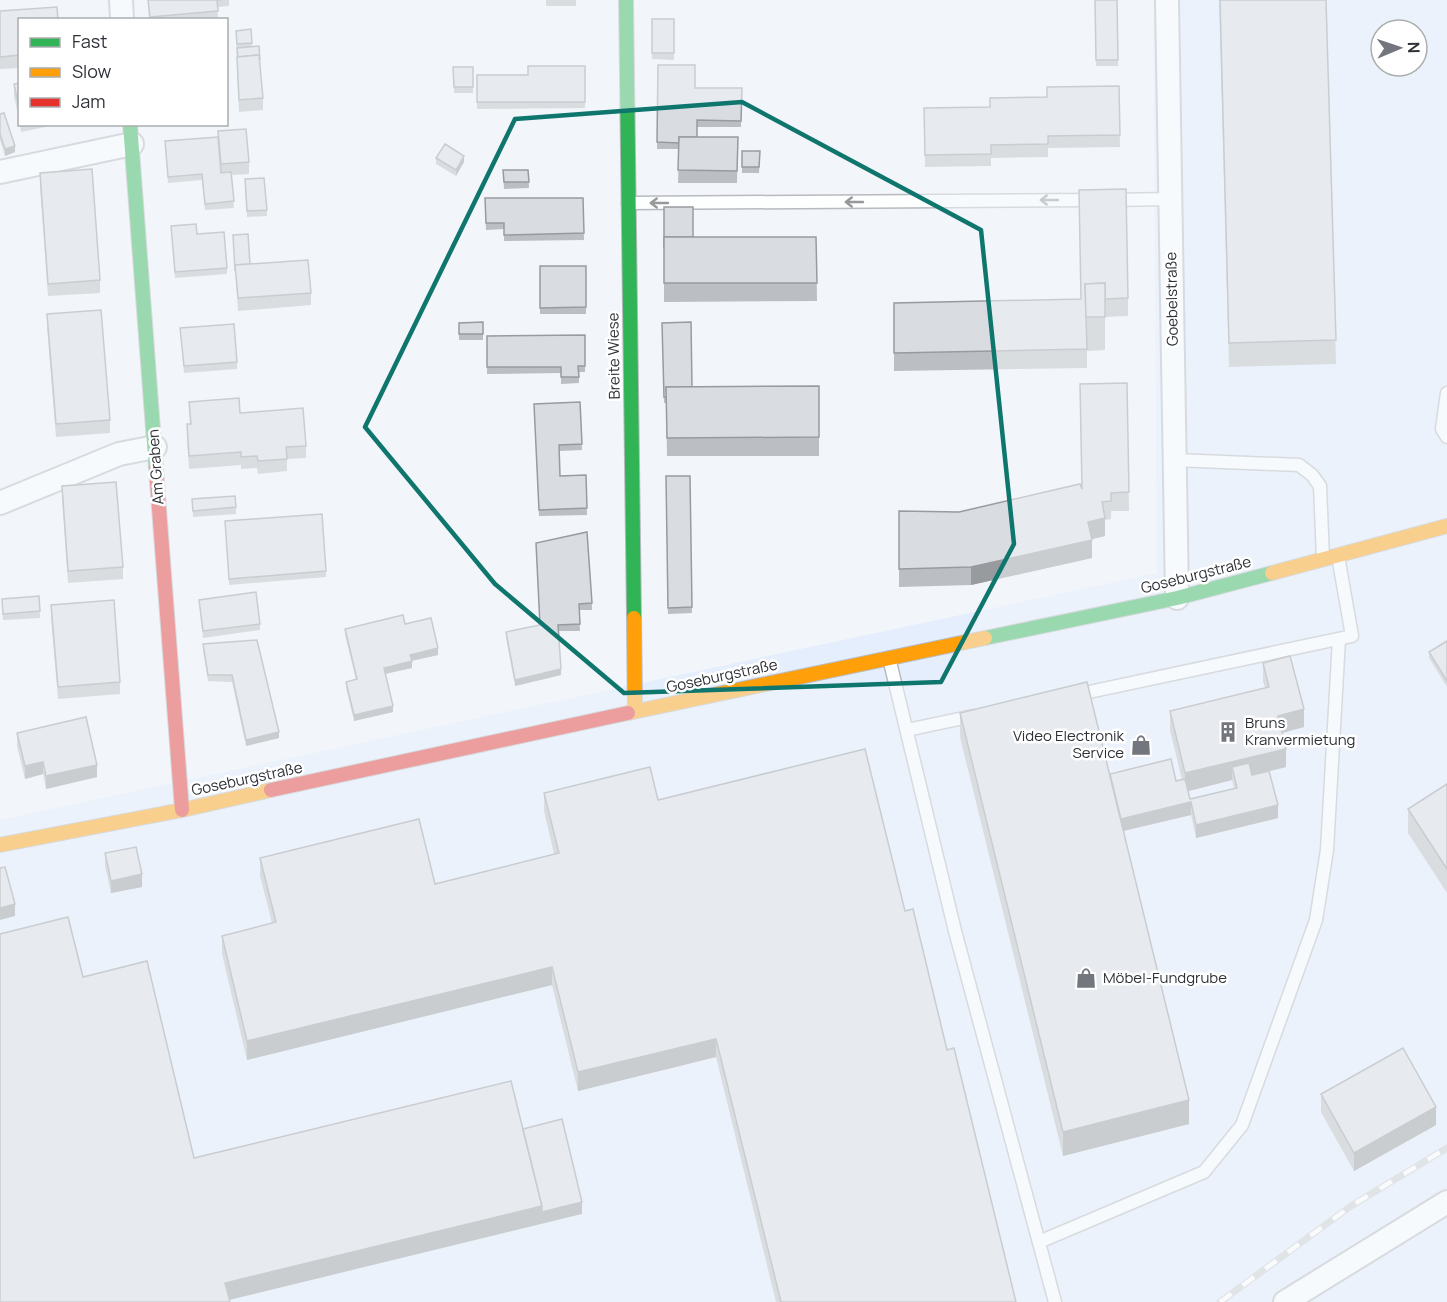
<svg xmlns="http://www.w3.org/2000/svg" width="1447" height="1302" font-family="Manrope,sans-serif">
  <style>
    .built { fill: #e4eefc; fill-rule: evenodd }
    .lines { fill: none; stroke-linecap: round; stroke-linejoin: round }
    .lane-casing { stroke: #b7babf; stroke-width: 15 }
    .street-casing { stroke: #b7babf; stroke-width: 26 }
    .fast-casing { stroke: #b7babf; stroke-width: 16 }
    .slow-casing { stroke: #b7babf; stroke-width: 16 }
    .jam-casing { stroke: #b7babf; stroke-width: 16 }
    .lane { stroke: #fdfefe; stroke-width: 12 }
    .street { stroke: #fdfefe; stroke-width: 22 }
    .fast { stroke: #30b455; stroke-width: 14 }
    .slow { stroke: #ff9f0a; stroke-width: 14 }
    .jam { stroke: #e5322d; stroke-width: 14 }
    .rail-casing { stroke: #cdced0; stroke-width: 7 }
    .rail { stroke: #fff; stroke-width: 4.5; stroke-dasharray: 14; stroke-linecap: butt }
    .wall { fill: #bbbec2; fill-rule: evenodd }
    .shaded-wall { fill: #989b9e }
    .building { fill: #d9dde2; stroke: #989b9e; stroke-width: 1.5 }
    .oneway { stroke: #96989b }
    .marked { fill: none; stroke: #0f766e; stroke-width: 4.5; stroke-linejoin: round }
    .labels { text-anchor: middle; stroke-width: 5; stroke-linejoin: round; paint-order: stroke }
    .street-label { font-size: 15px; fill: #2e3238; stroke: #fff }
    .poi-label { font-size: 15px; fill: #2e3238; stroke: #fff; text-anchor: start }
  </style>
  <rect width="100%" height="100%" fill="#f2f5fa"/>
  <!-- built -->
  <path class="built" d="M1153 0H1447V1302H0V820L1157 573ZM1381 30H1417V66H1381Z"/>
  <g class="lines">
    <!-- lane casing -->
    <g class="lane-casing">
      <g id="lane">
        <polyline points="1111,200 1170,199"/>
        <polyline points="628,203 1094,200"/>
        <polyline points="1447,393 1442,429 1447,437"/>
        <polyline points="1175,460 1299,465 1312,475 1320,486 1323,558"/>
        <polyline points="889,658 955,931 1055,1302"/>
        <polyline points="1075,695 1352,636 1338,556"/>
        <polyline points="907,730 973,716"/>
        <polyline points="1039,1242 1204,1172 1242,1125 1316,920 1327,850 1339,639"/>
      </g>
    </g>
    <!-- street casing -->
    <g class="street-casing">
      <g id="street">
        <polyline points="121,0 122,20"/>
        <polyline points="1167,0 1177,598"/>
        <polyline points="0,172 132,144"/>
        <polyline points="0,503 119,454 155,447"/>
        <polyline points="1285,1302 1447,1202"/>
      </g>
    </g>
    <!-- fast casing -->
    <g class="fast-casing">
      <g id="fast">
        <polyline points="626,0 634,618"/>
        <polyline points="130,124 156,469"/>
        <polyline points="985,638 1177,598 1272,573"/>
      </g>
    </g>
    <!-- slow casing -->
    <g class="slow-casing">
      <g id="slow">
        <polyline points="1272,573 1447,526"/>
        <polyline points="634,618 635,711"/>
        <polyline points="628,713 985,638"/>
        <polyline points="0,845 182,810 271,790"/>
      </g>
    </g>
    <!-- jam casing -->
    <g class="jam-casing">
      <g id="jam">
        <polyline points="156,469 182,810"/>
        <polyline points="271,790 628,713"/>
      </g>
    </g>
    <!-- lane -->
    <use href="#lane" class="lane"/>
    <!-- street -->
    <use href="#street" class="street"/>
    <!-- fast -->
    <use href="#fast" class="fast"/>
    <!-- slow -->
    <use href="#slow" class="slow"/>
    <!-- jam -->
    <use href="#jam" class="jam"/>
    <!-- rail casing -->
    <g class="rail-casing">
      <polyline id="rail" points="1220,1302 1351,1206 1447,1148"/>
    </g>
    <!-- rail -->
    <use href="#rail" class="rail"/>
  </g>
  <!-- wall -->
  <g class="wall">
    <polygon points="148,0 229,0 229,6 217,7 218,18 195,20 149,20"/>
    <rect x="546" y="0" width="30" height="6"/>
    <polygon points="1095,0 1117,0 1118,66 1096,66"/>
    <polygon points="1219,0 1326,0 1336,364 1229,367"/>
    <polygon points="0,11 20,20 20,68 0,69"/>
    <polygon points="652,19 674,19 674,60 652,59"/>
    <polygon points="251,29 252,47 263,98 263,110 239,112 237,69 236,31"/>
    <polygon points="658,65 695,88 742,88 741,127 697,127 697,137 738,137 737,183 678,183 679,149 657,149"/>
    <polygon points="585,66 585,108 477,109 477,75 528,75"/>
    <polygon points="453,67 473,67 473,93 454,93"/>
    <polygon points="20,83 20,124 14,96 14,84"/>
    <polygon points="1119,86 1120,147 1048,148 1048,157 991,158 991,166 925,167 924,108 990,107"/>
    <polygon points="0,114 15,152 5,156 0,140"/>
    <polygon points="20,124 60,124 21,132"/>
    <polygon points="165,141 249,162 249,174 232,175 234,208 205,210 202,180 168,183"/>
    <polygon points="742,151 760,151 759,173 742,173"/>
    <polygon points="436,158 464,162 456,176 436,164"/>
    <polygon points="503,170 528,170 529,188 504,189"/>
    <polygon points="40,173 100,280 100,293 48,296 40,186"/>
    <polygon points="245,186 267,210 267,216 247,217"/>
    <polygon points="485,198 583,198 584,240 504,241 504,229 486,230"/>
    <polygon points="664,207 693,237 816,237 817,301 664,302"/>
    <polygon points="171,226 197,234 227,268 227,274 175,278"/>
    <polygon points="233,235 250,264 311,293 311,305 238,311"/>
    <rect x="540" y="266" width="46" height="48"/>
    <polygon points="1128,298 1128,316 1105,317 1105,350 1087,351 1087,368 894,371 894,303"/>
    <polygon points="47,314 110,420 110,433 56,437 47,327"/>
    <polygon points="483,322 483,340 459,340 459,323"/>
    <polygon points="662,323 692,387 819,386 819,456 667,456 666,403 664,403"/>
    <polygon points="180,328 237,362 237,369 184,373"/>
    <polygon points="585,335 585,372 579,372 579,383 561,384 561,373 487,374 487,336"/>
    <polygon points="1127,383 1129,511 1111,511 1111,519 1105,520 1105,536 1092,539 1092,558 971,585 899,587 899,511 959,512 1082,488"/>
    <polygon points="189,402 240,413 306,446 306,458 287,459 287,471 258,474 257,468 241,469 241,465 189,469 187,437 187,424 190,424"/>
    <polygon points="580,402 582,450 559,451 560,476 586,475 587,515 539,516 534,404"/>
    <polygon points="666,476 690,476 692,613 668,614"/>
    <polygon points="62,486 123,567 123,579 68,583 62,499"/>
    <polygon points="192,499 236,507 236,514 193,517"/>
    <polygon points="225,521 326,571 326,577 229,585"/>
    <polygon points="536,549 592,603 592,610 579,610 580,631 559,631 561,675 515,686 506,638 506,632 540,625"/>
    <polygon points="2,599 40,611 40,618 3,620"/>
    <polygon points="199,600 260,624 260,630 203,638"/>
    <polygon points="51,605 120,682 120,694 58,699 51,617"/>
    <polygon points="405,624 438,655 412,661 412,668 385,674 393,712 354,721 346,688 346,682 356,680 345,635 345,629"/>
    <polygon points="257,640 279,738 246,746 232,682 208,681 203,650 203,644"/>
    <polygon points="1447,641 1447,687 1429,658 1429,652"/>
    <path d="M1263 663 1304 727 1282 733 1286 767 1259 774 1278 818 1196 838 1191 815 1124 831 1189 1124 1063 1156 960 737V713L1110 774 1176 781 1182 780 1170 730V711L1265 688 1263 681ZM1232 780 1234 788 1190 799 1188 791Z"/>
    <polygon points="17,733 97,777 46,789 43,774 25,779 17,746"/>
    <polygon points="1447,784 1447,893 1408,833 1408,809"/>
    <polygon points="544,793 658,800 905,911 947,1050 1016,1302 776,1302 716,1057 578,1091 552,985 247,1060 222,954 222,936 272,923 260,876 260,858 435,884 554,854 544,811"/>
    <polygon points="105,853 142,887 111,893 105,866"/>
    <polygon points="1321,1094 1436,1125 1354,1171 1321,1112"/>
  </g>
  <!-- shaded-wall -->
  <g class="shaded-wall">
    <polygon points="15,146 15,152 5,156 5,149"/>
    <polygon points="464,156 464,162 456,176 456,170"/>
    <polygon points="1105,518 1105,536 1088,540 1088,522"/>
    <polygon points="1092,540 1092,558 971,585 971,567"/>
    <polygon points="438,648 438,655 410,661 410,655"/>
    <polygon points="412,661 412,668 384,674 384,668"/>
    <polygon points="561,669 561,675 515,686 515,680"/>
    <polygon points="393,706 393,712 354,721 354,715"/>
    <polygon points="1304,709 1304,727 1278,734 1278,716"/>
    <polygon points="279,732 279,738 246,746 246,740"/>
    <polygon points="1286,749 1286,767 1235,779 1232,767 1232,780 1185,792 1185,773"/>
    <polygon points="43,762 43,774 25,779 25,766"/>
    <polygon points="97,765 97,777 46,789 46,776"/>
    <polygon points="1191,802 1191,815 1118,832 1118,820"/>
    <polygon points="1278,805 1278,818 1196,838 1196,825"/>
    <polygon points="142,874 142,887 111,893 111,881"/>
    <polygon points="15,904 15,916 0,920 0,908"/>
    <polygon points="552,967 552,985 247,1060 247,1041"/>
    <polygon points="716,1039 716,1057 578,1091 578,1072"/>
    <polygon points="1189,1100 1189,1124 1063,1156 1063,1132"/>
    <polygon points="1436,1107 1436,1125 1354,1171 1354,1153"/>
    <polygon points="582,1202 582,1214 225,1301 225,1283 542,1206"/>
  </g>
  <!-- building -->
  <g class="building">
    <polygon points="148,0 221,0 217,0 218,11 150,17"/>
    <polygon points="1095,0 1117,0 1118,60 1096,60"/>
    <polygon points="1220,0 1326,0 1336,340 1229,343"/>
    <polygon points="57,7 58,20 20,20 20,55 0,57 0,11"/>
    <rect x="652" y="19" width="22" height="34"/>
    <polygon points="251,29 252,43 237,44 236,31"/>
    <polygon points="259,46 260,60 259,55 238,57 237,48"/>
    <polygon points="259,55 263,98 239,100 237,57"/>
    <polygon points="658,65 695,65 695,88 742,88 741,121 697,120 697,137 679,137 679,143 657,142"/>
    <polygon points="528,66 585,66 585,102 477,102 477,75 528,75"/>
    <polygon points="453,67 473,67 473,87 454,87"/>
    <polygon points="20,83 20,112 14,84"/>
    <polygon points="1119,86 1120,135 1048,136 1048,144 991,145 991,154 925,155 924,108 990,107 990,98 1047,97 1047,87"/>
    <polygon points="4,113 15,146 5,149 0,134 0,114"/>
    <polygon points="246,129 249,162 221,164 218,131"/>
    <polygon points="218,137 221,173 231,172 234,201 205,204 202,174 168,177 165,141"/>
    <polygon points="679,137 738,137 737,171 678,170"/>
    <polygon points="445,144 464,156 456,170 436,158"/>
    <polygon points="742,151 760,151 759,167 742,167"/>
    <polygon points="92,169 100,280 48,284 40,173"/>
    <polygon points="503,170 528,170 529,182 504,182"/>
    <polygon points="264,178 267,210 247,211 245,179"/>
    <polygon points="1126,189 1128,298 1105,299 1105,283 1085,284 1087,349 894,353 894,303 1081,299 1079,190"/>
    <polygon points="485,198 583,198 584,233 504,235 504,223 486,223"/>
    <polygon points="664,207 693,207 693,237 664,237 664,248"/>
    <polygon points="196,224 197,234 224,232 227,268 175,272 171,226"/>
    <polygon points="248,234 250,264 235,265 235,271 233,235"/>
    <polygon points="664,237 816,237 817,283 664,283"/>
    <polygon points="308,260 311,293 238,298 235,265"/>
    <polygon points="540,266 586,266 586,307 540,308"/>
    <polygon points="1105,283 1105,317 1086,317 1085,284"/>
    <polygon points="101,310 110,420 56,424 47,314"/>
    <polygon points="483,322 483,334 459,334 459,323"/>
    <polygon points="691,322 692,387 666,387 667,397 664,397 662,323"/>
    <polygon points="234,324 237,362 184,366 180,328"/>
    <polygon points="585,335 585,366 578,366 579,377 561,377 561,367 487,367 487,336"/>
    <polygon points="1127,383 1129,492 1111,493 1111,501 1102,502 1105,518 1088,522 1092,540 971,567 899,569 899,511 959,512 1080,484 1082,489 1080,384"/>
    <polygon points="819,386 819,437 667,438 666,387"/>
    <polygon points="239,398 240,413 303,408 306,446 286,447 287,459 258,461 257,456 241,457 241,452 189,456 187,424 191,424 189,402"/>
    <polygon points="580,402 582,444 559,445 560,476 586,475 587,508 539,510 534,404"/>
    <polygon points="666,476 690,476 692,607 668,608"/>
    <polygon points="116,482 123,567 68,571 62,486"/>
    <polygon points="235,496 236,507 193,511 192,499"/>
    <polygon points="322,514 326,571 229,579 225,521"/>
    <polygon points="587,532 592,603 579,604 580,624 558,625 561,669 515,680 506,632 540,625 536,543"/>
    <polygon points="256,592 260,624 203,631 199,600"/>
    <polygon points="39,596 40,611 3,614 2,599"/>
    <polygon points="114,600 120,682 58,687 51,605"/>
    <polygon points="403,615 405,624 431,618 438,648 410,655 412,661 384,668 393,706 354,715 346,682 357,679 345,629"/>
    <polygon points="257,640 279,732 246,740 232,675 208,675 203,644"/>
    <polygon points="1447,641 1447,681 1429,652"/>
    <polygon points="1290,656 1304,709 1278,716 1286,749 1185,773 1170,711 1269,687 1263,663"/>
    <polygon points="1087,682 1189,1100 1063,1132 960,713"/>
    <polygon points="86,717 97,765 46,776 43,762 25,766 17,733"/>
    <polygon points="865,749 905,911 913,909 947,1050 954,1048 1016,1302 781,1302 716,1039 578,1072 552,967 247,1041 222,936 276,922 260,858 419,819 435,884 559,853 544,793 650,767 658,800"/>
    <polygon points="1171,759 1176,781 1185,779 1190,799 1237,788 1232,767 1249,763 1252,775 1269,771 1278,805 1196,825 1191,802 1121,819 1110,774"/>
    <polygon points="1447,784 1447,869 1408,809"/>
    <polygon points="136,847 142,874 111,881 105,853"/>
    <polygon points="5,867 15,904 0,908 0,868"/>
    <polygon points="68,917 83,977 147,961 194,1158 511,1081 542,1206 225,1283 230,1302 0,1302 0,934"/>
    <polygon points="1403,1048 1436,1107 1354,1153 1321,1094"/>
    <polygon points="562,1119 582,1202 542,1212 542,1206 523,1129"/>
  </g>
  <!-- one-way arrows -->
  <defs><path id="oneway-shaft" d="M-6 0H5M1.5-3L5.5 0L1.5 3" fill="none" stroke-width="1.6" stroke-linecap="round" stroke-linejoin="round" transform="scale(1.5)"/></defs>
  <g class="oneway">
    <use href="#oneway-shaft" transform="translate(1049 200) rotate(180)"/>
    <use href="#oneway-shaft" transform="translate(854 202) rotate(180)"/>
    <use href="#oneway-shaft" transform="translate(659 203) rotate(180)"/>
  </g>
  <!-- marked area -->
  <path d="M0 0H1447V1302H0ZM742 102 981 230 1014 544 941 682 624 693 495 584 365 427 515 119Z" fill="#f2f5fa" fill-opacity=".55" fill-rule="evenodd"/>
  <path class="marked" d="M742 102 981 230 1014 544 941 682 624 693 495 584 365 427 515 119Z"/>
  <!-- icons -->
  <defs>
    <g id="building-bare" transform="scale(1.62)"><path d="M-4-6H4V6H1V3H-1V6H-4ZM-2.5-4.3h1.7v1.8h-1.7ZM.8-4.3h1.7v1.8H.8ZM-2.5-1h1.7V.8h-1.7ZM.8-1h1.7V.8H.8Z" fill="#73767c" stroke="#fff" stroke-width="2.5" paint-order="stroke"/></g>
    <g id="shop-bare" transform="scale(1.62)"><path d="M-5-2.5h2.3a2.7 3.5 0 0 1 5.4 0H5L5.5 6h-11ZM-1.5-2.5h3a1.5 2.3 0 0 0-3 0Z" fill="#73767c" stroke="#fff" stroke-width="2.5" paint-order="stroke"/></g>
  </defs>
  <g fill-rule="evenodd">
    <use href="#building-bare" x="1228" y="732"/>
    <use href="#shop-bare" x="1141" y="745"/>
    <use href="#shop-bare" x="1086" y="978"/>
  </g>
  <g class="labels">
    <!-- street labels -->
    <g class="street-label">
      <text transform="translate(1172 299) rotate(-91)" y="5">Goebelstraße</text>
      <text transform="translate(614 356) rotate(-91)" y="5">Breite Wiese</text>
      <text transform="translate(156 467) rotate(-94)" y="5">Am Graben</text>
      <text transform="translate(1196 575) rotate(-14)" y="5">Goseburgstraße</text>
      <text transform="translate(722 676) rotate(-12)" y="5">Goseburgstraße</text>
      <text transform="translate(247 779) rotate(-12)" y="5">Goseburgstraße</text>
    </g>
    <!-- poi labels -->
    <g class="poi-label">
      <text x="1245" y="728">Bruns<tspan x="1245" dy="17">Kranvermietung</tspan></text>
      <text x="1124" y="741" text-anchor="end">Video Electronik<tspan x="1124" dy="17">Service</tspan></text>
      <text x="1103" y="983">Möbel-Fundgrube</text>
    </g>
  </g>
  <!-- legend -->
  <rect x="18" y="18" width="210" height="108" fill="#ffffff" stroke="#abadaf" stroke-width="1.5"/>
  <rect x="30" y="38" width="30" height="9" fill="#30b455" stroke="#abadaf" stroke-width="1.5"/>
  <text x="72" y="48" font-size="18" fill="#2e3238">Fast</text>
  <rect x="30" y="68" width="30" height="9" fill="#ff9f0a" stroke="#abadaf" stroke-width="1.5"/>
  <text x="72" y="78" font-size="18" fill="#2e3238">Slow</text>
  <rect x="30" y="98" width="30" height="9" fill="#e5322d" stroke="#abadaf" stroke-width="1.5"/>
  <text x="72" y="108" font-size="18" fill="#2e3238">Jam</text>
  <!-- north arrow -->
  <g transform="translate(1399 48) rotate(88)"><circle r="28" fill="#ffffff" stroke="#abadaf" stroke-width="1.5"/>
  <path d="M0-4.5L10 22L0 15L-10 22Z" fill="#73767c"/>
  <text y="-9" font-size="16" font-weight="bold" text-anchor="middle" fill="#2e3238">N</text>
  </g>
</svg>
